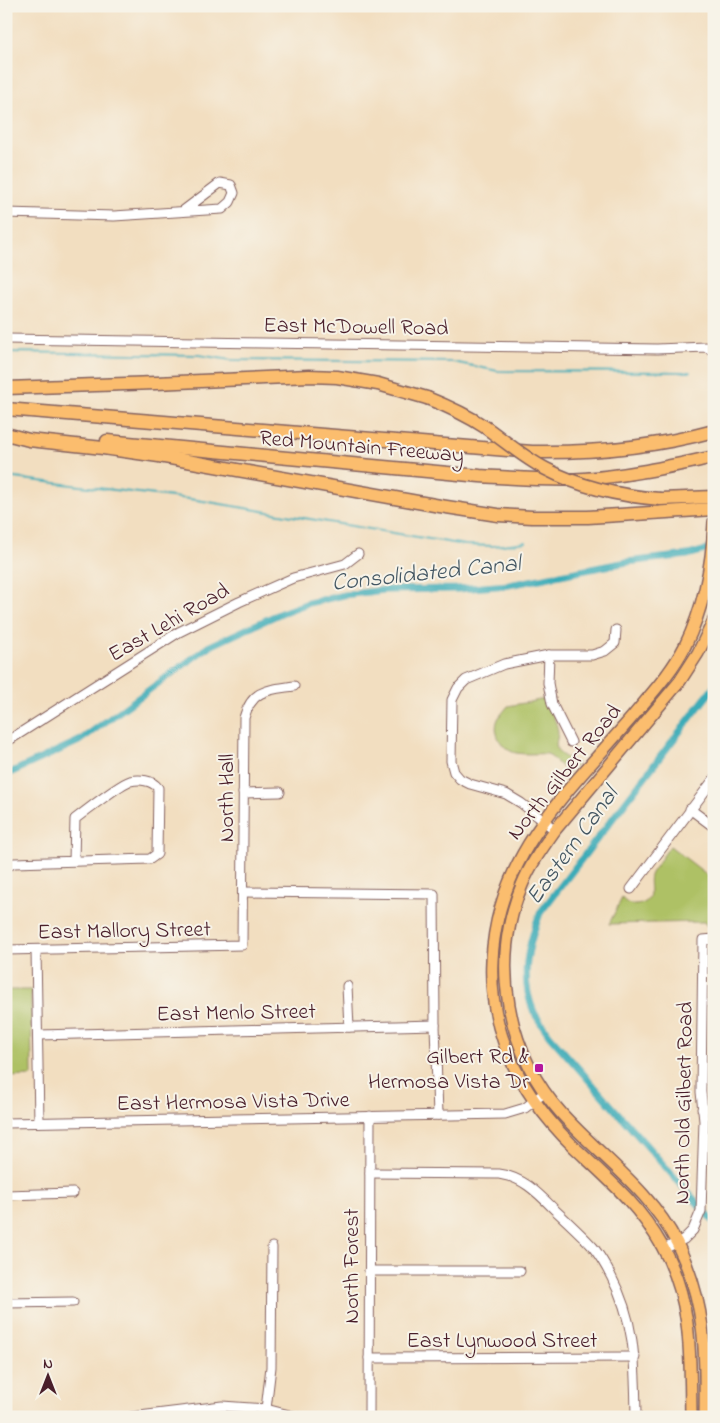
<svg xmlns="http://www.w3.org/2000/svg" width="720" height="1423" font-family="'Indie Flower',sans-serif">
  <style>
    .green { fill: #aec165; stroke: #7c7048 }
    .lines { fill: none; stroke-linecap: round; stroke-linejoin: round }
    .stream { stroke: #3cacb8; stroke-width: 2 }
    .canal { stroke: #3cacb8; stroke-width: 7 }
    .minor-casing { stroke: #85625f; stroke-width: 11 }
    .major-casing { stroke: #85625f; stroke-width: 14 }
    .highway-casing { stroke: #85625f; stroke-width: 15 }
    .minor { stroke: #fff; stroke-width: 9 }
    .major { stroke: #fbbd6e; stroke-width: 11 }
    .highway { stroke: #fbbd6e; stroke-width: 12 }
    .highway-bridge-casing { stroke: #85625f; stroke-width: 15; stroke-linecap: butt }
    .highway-bridge { stroke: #fbbd6e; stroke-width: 12 }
    .poi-dot { fill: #b5179e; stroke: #f7f3e8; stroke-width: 2 }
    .labels { text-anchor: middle; stroke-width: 4; stroke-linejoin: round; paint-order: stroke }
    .street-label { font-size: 22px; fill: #4a1f2b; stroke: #f7f3e8 }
    .poi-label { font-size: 22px; fill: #4a1f2b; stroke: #f7f3e8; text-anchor: end }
    .water-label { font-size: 24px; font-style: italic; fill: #445763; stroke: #f7f3e8 }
  </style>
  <rect width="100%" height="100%" fill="#f7f3e8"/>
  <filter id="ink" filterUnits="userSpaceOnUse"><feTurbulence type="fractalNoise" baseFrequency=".02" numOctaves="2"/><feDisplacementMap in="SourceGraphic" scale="10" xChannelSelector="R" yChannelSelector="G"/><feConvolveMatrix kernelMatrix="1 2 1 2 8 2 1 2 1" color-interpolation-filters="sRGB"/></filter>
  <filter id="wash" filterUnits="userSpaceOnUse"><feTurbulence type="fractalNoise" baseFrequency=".0096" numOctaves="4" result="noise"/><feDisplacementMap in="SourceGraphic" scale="20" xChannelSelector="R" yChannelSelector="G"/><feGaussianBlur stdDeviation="1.12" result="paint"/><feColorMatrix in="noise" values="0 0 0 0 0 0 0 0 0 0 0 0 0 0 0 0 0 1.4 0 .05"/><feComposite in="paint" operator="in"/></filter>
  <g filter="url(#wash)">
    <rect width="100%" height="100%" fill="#f2dec0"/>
    <!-- green -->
    <g class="green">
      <path d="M545 699C549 709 557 721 558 732 558 739 554 744 558 751 562 757 571 759 577 764L568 773 548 754C538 753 526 755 516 753 502 750 492 733 498 719 500 715 505 710 508 706Z"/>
      <path d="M670 846 714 880V928L708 927 704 922 609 924 622 898C626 903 630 905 636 905 659 902 645 885 651 873 657 864 664 855 670 846Z"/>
      <polygon points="6,990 31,990 32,1076 6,1077"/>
    </g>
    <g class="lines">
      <!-- stream -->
      <g class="stream">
        <polyline points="6,352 199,355 231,360 453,362 498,371 690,372"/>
        <polyline points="6,477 197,500 465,545 494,546 526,542"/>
      </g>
      <!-- canal -->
      <g class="canal">
        <path d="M714 687 540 913C528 946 519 978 534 1012 538 1020 544 1027 549 1035L714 1222"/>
        <polyline points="6,777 10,773 79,741 208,647 281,613 308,603 344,595 384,590 458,589 509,585 627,562 688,555 713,548"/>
      </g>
    </g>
  </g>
  <g filter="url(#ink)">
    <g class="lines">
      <!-- minor casing -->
      <g class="minor-casing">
        <g id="minor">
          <polyline points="6,213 114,216 222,209 230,202 234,193 231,185 220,183 183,211"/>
          <polyline points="6,339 657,349 706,347 714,351"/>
          <polyline points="549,655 548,683 552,704 571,742"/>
          <polyline points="6,742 179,632 239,602 293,578 345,564 358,554"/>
          <polyline points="243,793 280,792"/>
          <polyline points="690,809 714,827"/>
          <polyline points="555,830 521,803 506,794 470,784 460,779 454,772 451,761 452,700 458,688 466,680 504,664 549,655 592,655 605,651 615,643 616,630"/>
          <path d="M6 867 14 863 150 859 157 854 158 788C152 780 140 779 130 781 122 783 84 812 75 819L74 861"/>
          <polyline points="631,889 714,779"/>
          <polyline points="243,892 434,894 435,1025 438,1115"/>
          <path d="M6 950 242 945 244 718C252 689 268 690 294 686"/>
          <polyline points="36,950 39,1122"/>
          <polyline points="347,986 349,1027"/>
          <polyline points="39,1035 435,1025"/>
          <polyline points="702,1109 714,1109"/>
          <polyline points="6,1123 505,1114 525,1108 544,1093"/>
          <path d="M370 1173 499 1174C523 1177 538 1193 555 1210 568 1222 581 1234 593 1247 600 1256 606 1266 611 1276 636 1323 635 1365 636 1417"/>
          <polyline points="6,1195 73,1193"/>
          <polyline points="664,1249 684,1239 693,1230 701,1211 704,1121 701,1092 703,940 714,939"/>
          <polyline points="369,1271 520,1271"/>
          <polyline points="6,1303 73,1302"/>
          <polyline points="369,1358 635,1357"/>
          <polyline points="266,1409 271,1367 272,1247"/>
          <polyline points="131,1417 222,1406 266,1409 297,1417"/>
          <polyline points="369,1417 370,1116"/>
        </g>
      </g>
      <!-- major casing -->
      <g class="major-casing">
        <g id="major">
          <path d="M691 1417C690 1357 693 1301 662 1246 639 1205 608 1179 574 1147 522 1096 488 1035 492 960 497 854 568 792 633 716 651 694 672 672 685 646 704 607 712 566 714 522"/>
          <path d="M705 1417C706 1352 706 1303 677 1243 650 1190 601 1157 562 1114 506 1052 490 962 522 885 530 865 543 847 555 830L680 681 698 653 714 620"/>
        </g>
      </g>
      <!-- highway casing -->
      <g class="highway-casing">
        <g id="highway">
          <polyline points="6,388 156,383 309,376 337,377 378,384 427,398"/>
          <path d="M6 409 532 452C593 453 655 447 714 431"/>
          <polyline points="6,434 29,440 103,448 159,456 440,506 498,515 532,517 588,517 714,509"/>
          <path d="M107 441 480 476C515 478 550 481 584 479 628 476 671 466 714 457"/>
          <polyline points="660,499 714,497"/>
        </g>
      </g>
      <!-- minor -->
      <use href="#minor" class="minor"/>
      <!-- major -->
      <use href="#major" class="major"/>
      <!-- highway -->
      <use href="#highway" class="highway"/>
      <!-- highway-bridge casing -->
      <g class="highway-bridge-casing">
        <path id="highway-bridge" d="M427 398C447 406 467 415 485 427 505 441 524 458 546 469 582 488 619 496 660 499"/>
      </g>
      <!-- highway-bridge -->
      <use href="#highway-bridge" class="highway-bridge"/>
    </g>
  </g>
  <!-- markers -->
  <rect class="poi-dot" x="534" y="1063" width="10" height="10" rx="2.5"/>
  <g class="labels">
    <!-- street labels -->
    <g class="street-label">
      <text transform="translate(356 325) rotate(1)" y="8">East McDowell Road</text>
      <text transform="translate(362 445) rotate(5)" y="8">Red Mountain Freeway</text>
      <text transform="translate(168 621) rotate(-30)" y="8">East Lehi Road</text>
      <text transform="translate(563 771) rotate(-51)" y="8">North Gilbert Road</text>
      <text transform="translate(225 798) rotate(-90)" y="8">North Hall</text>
      <text transform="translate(124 929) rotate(-1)" y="8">East Mallory Street</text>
      <text transform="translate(236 1011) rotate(-1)" y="8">East Menlo Street</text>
      <text transform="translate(233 1100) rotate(-1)" y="8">East Hermosa Vista Drive</text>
      <text transform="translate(682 1103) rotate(-89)" y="8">North Old Gilbert Road</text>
      <text transform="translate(350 1266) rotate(-90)" y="8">North Forest</text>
      <text x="502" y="1347">East Lynwood Street</text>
    </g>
    <!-- poi labels -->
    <g class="poi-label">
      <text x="529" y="1063">Gilbert Rd &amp;<tspan x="529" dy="25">Hermosa Vista Dr</tspan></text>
    </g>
    <!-- water labels -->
    <g class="water-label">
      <text transform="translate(426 572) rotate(-6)" y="8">Consolidated Canal</text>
      <text transform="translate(571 845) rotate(-54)" y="8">Eastern Canal</text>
    </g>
  </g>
  <!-- margin -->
  <rect width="720" height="1423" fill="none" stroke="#f7f3e8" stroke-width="25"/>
  <!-- north arrow -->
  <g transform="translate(48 1376)" stroke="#f7f3e8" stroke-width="4" paint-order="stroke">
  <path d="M0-4L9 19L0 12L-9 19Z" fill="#4a1f2b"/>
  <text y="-8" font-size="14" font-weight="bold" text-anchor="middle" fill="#4a1f2b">N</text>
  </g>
</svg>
